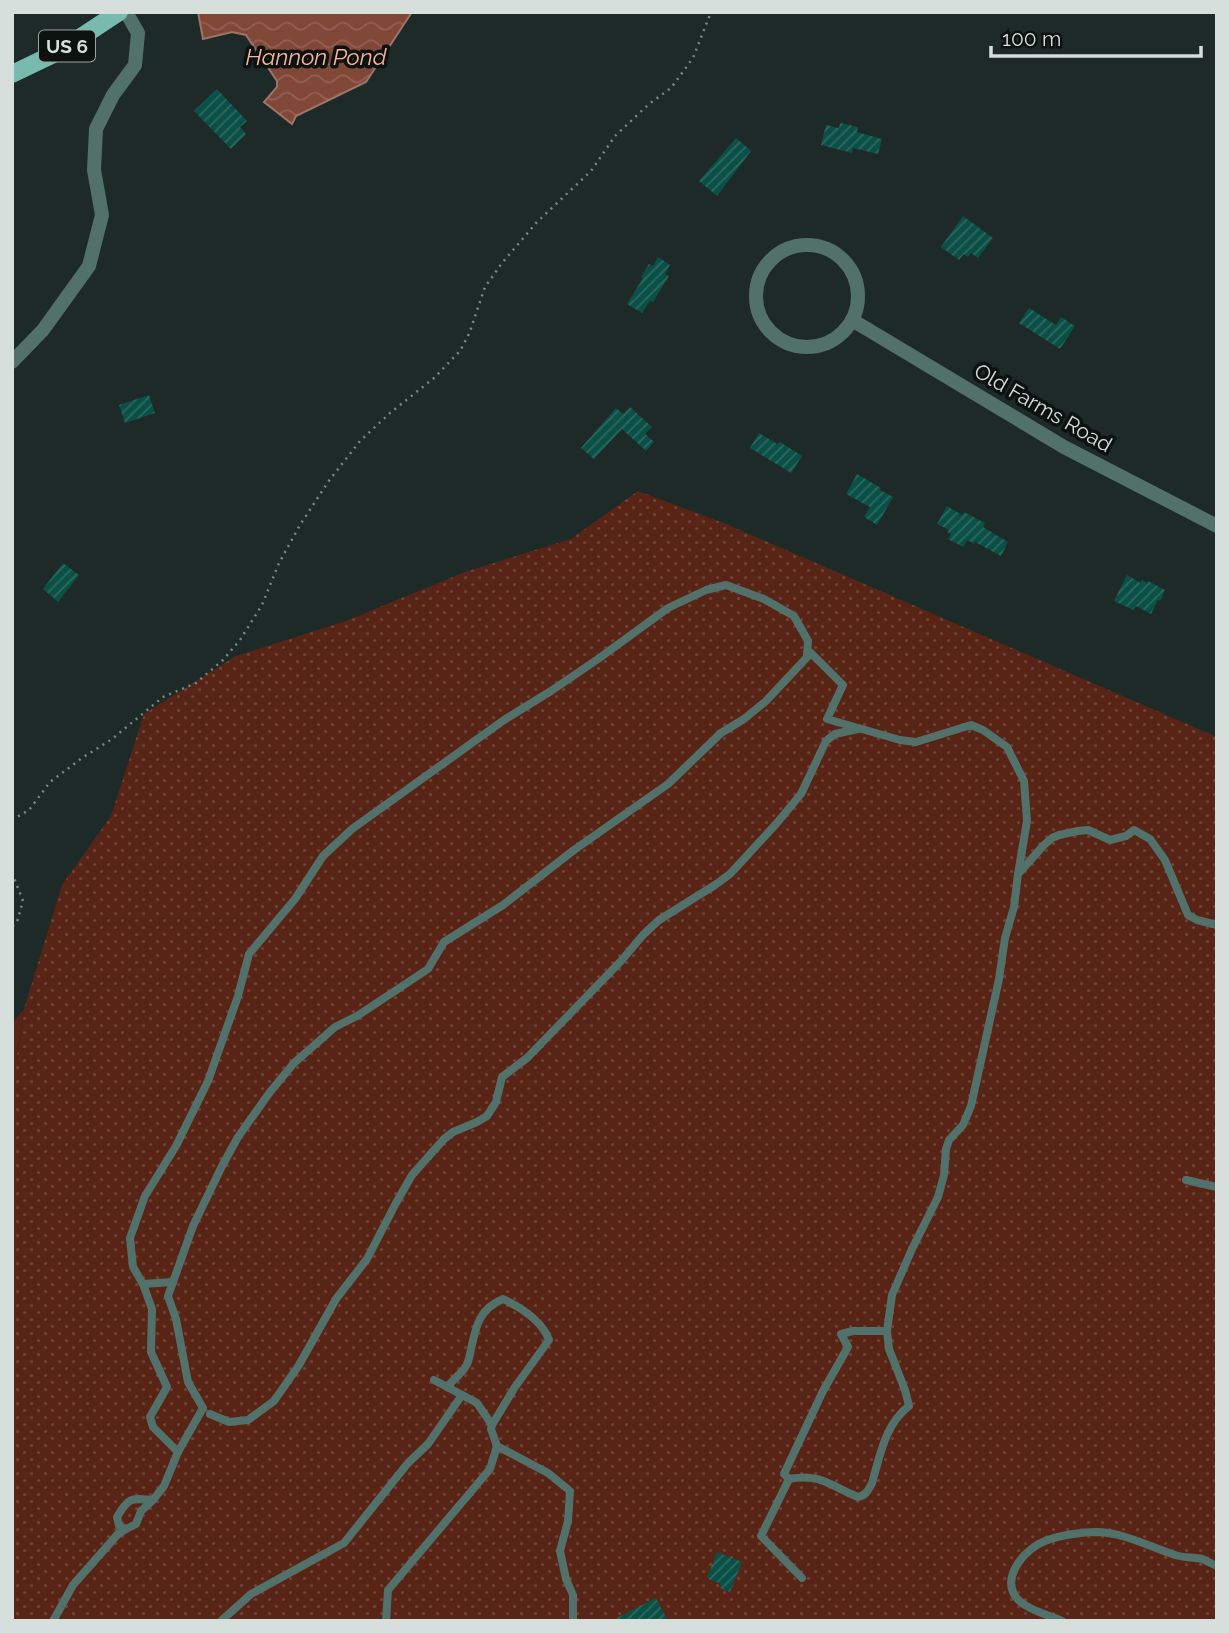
<svg xmlns="http://www.w3.org/2000/svg" width="1229" height="1633" font-family="Raleway,sans-serif">
  <style>
    .grass { fill: url(#grass-dots) }
    .park { fill: #582416 }
    .water { fill: url(#water-waves); stroke: #9b7569; stroke-width: 2 }
    .building { fill: url(#building-hatch) }
    .lines { fill: none; stroke-linecap: round; stroke-linejoin: round }
    .path { stroke: #7d8785; stroke-width: 2.5; stroke-dasharray: 2 5; stroke-linecap: butt }
    .lane { stroke: #52716a; stroke-width: 8 }
    .street { stroke: #52716a; stroke-width: 14 }
    .primary { stroke: #78baad; stroke-width: 18 }
    .labels { text-anchor: middle; stroke-width: 7; stroke-linejoin: round; paint-order: stroke }
    .shield { fill: #0c1210; stroke: #9aa2a0; stroke-width: 2 }
    .shield-label { font-size: 19px; font-weight: bold; fill: #d7dfdd }
    .street-label { font-size: 21px; fill: #d7dfdd; stroke: #0c1210 }
    .water-label { font-size: 23px; font-style: italic; fill: #fcb39e; stroke: #0c1210 }
  </style>
  <defs>
    <pattern id="grass-dots" width="8" height="8" patternUnits="userSpaceOnUse" patternTransform="scale(1.75)"><rect width="8" height="8" fill="#582416"/><path d="M2 2h.1M6 6h.1" fill="none" stroke="#6f4337" stroke-width="1.8" stroke-linecap="round"/></pattern>
    <pattern id="water-waves" width="16" height="10" patternUnits="userSpaceOnUse" patternTransform="scale(1.75)"><rect width="16" height="10" fill="#814737"/><path d="M0 5q4-4 8 0t8 0" fill="none" stroke="#926154"/></pattern>
    <pattern id="building-hatch" width="6" height="6" patternUnits="userSpaceOnUse" patternTransform="scale(1.75)"><rect width="6" height="6" fill="#0a5046"/><path d="M-1 1l2-2M0 6l6-6M5 7l2-2" fill="none" stroke="#2d6960"/></pattern>
  </defs>
  <rect width="100%" height="100%" fill="#1e2a28"/>
  <!-- grass -->
  <polygon class="grass" points="638,491 726,524 1217,737 1217,1621 12,1621 12,1086 24,1009 62,885 111,816 144,714 236,656 346,621 465,572 571,539"/>
  <!-- park -->
  <polygon class="park" points="24,1009 12,1089 12,1023"/>
  <!-- water -->
  <polygon class="water" points="198,12 412,12 366,82 296,116 292,124 264,102 277,87 277,81 246,35 232,32 203,39"/>
  <!-- building -->
  <g class="building">
    <polygon points="217,89 247,121 240,127 246,134 231,149 194,111"/>
    <polygon points="840,123 858,127 857,132 882,139 878,154 853,148 852,153 821,145 826,125 839,128"/>
    <polygon points="736,138 751,151 717,196 699,181"/>
    <polygon points="963,216 993,238 978,258 971,253 968,257 964,254 959,260 941,247"/>
    <polygon points="658,257 670,265 665,274 669,276 653,302 650,301 642,313 627,304 643,278 641,277 649,264 653,266"/>
    <polygon points="1029,308 1056,325 1061,317 1075,326 1060,349 1019,323"/>
    <polygon points="149,395 155,413 125,423 119,405"/>
    <polygon points="630,407 652,427 645,434 654,442 646,451 622,429 594,459 581,448 616,408 623,414"/>
    <polygon points="759,433 777,444 780,442 802,456 791,473 750,448"/>
    <polygon points="857,474 881,488 880,490 893,497 877,525 864,517 870,507 846,494"/>
    <polygon points="947,506 962,515 964,512 985,523 983,527 1008,542 1001,556 975,542 974,544 967,540 963,547 948,539 951,534 947,532 949,530 937,524"/>
    <polygon points="63,563 79,575 58,602 43,589"/>
    <polygon points="1127,575 1141,583 1142,580 1147,583 1148,581 1165,590 1160,601 1158,600 1151,614 1136,606 1133,610 1114,601"/>
    <polygon points="717,1552 742,1562 730,1592 720,1588 721,1584 707,1578"/>
    <polygon points="656,1598 668,1621 611,1621"/>
  </g>
  <g class="lines">
    <!-- path -->
    <g class="path">
      <polyline points="12,820 29,810 50,782 82,758 112,739 163,697 196,683 223,660 240,640 262,605 279,563 300,525 328,482 360,441 390,413 434,378 460,351 469,334 485,287 502,263 537,222 591,171 615,136 649,104 671,88 693,58 711,12"/>
      <polyline points="12,873 23,901 17,922 12,927"/>
    </g>
    <!-- lane -->
    <g class="lane">
      <polyline points="1186,1180 1217,1187"/>
      <polyline points="173,1282 143,1284 152,1309 151,1352 167,1387 150,1417 153,1427 178,1452"/>
      <polyline points="143,1284 133,1267 130,1238 145,1196 176,1146 208,1081 238,996 249,954 295,899 323,856 352,829 504,720 551,691 598,659 668,608 706,590 726,585 764,599 794,616 808,641 807,656"/>
      <path d="M447 1387C453 1380 462 1373 466 1366 469 1361 470 1354 471 1349 476 1326 479 1309 503 1299 520 1307 542 1321 549 1340L515 1387 492 1425"/>
      <polyline points="210,1414 229,1422 248,1420 274,1401 299,1365 336,1299 367,1259 396,1203 412,1175 444,1139 453,1132 477,1122 487,1116 496,1102 502,1077 527,1058 621,961 643,935 659,920 715,885 730,874 776,824 801,794 826,741 835,734 858,729"/>
      <polyline points="497,1446 548,1473 570,1491 568,1521 560,1551 566,1579 573,1595 573,1621"/>
      <polyline points="789,1479 784,1474 823,1391 848,1347 841,1334 853,1331 887,1331"/>
      <path d="M153 1500C131 1498 129 1497 117 1517L119 1526 126 1529 136 1524 141 1511 153 1500 164 1486 178 1452 203 1408 188 1382 176 1319 168 1296 193 1226 222 1166 238 1137 270 1092 294 1063 335 1027 357 1016 428 969 444 942 503 905 574 850 668 784 721 733 744 719 766 701 811 653 843 685 827 719 900 740 916 742 971 725 983 730 1007 747 1024 781 1027 821 1018 874"/>
      <path d="M802 1578 761 1536 789 1479C821 1473 830 1486 858 1497 866 1495 868 1491 872 1483 880 1456 885 1424 909 1406L905 1390 889 1349 887 1331 892 1295 912 1249 938 1197 944 1175 946 1149 949 1140 963 1125 971 1106 999 979 1005 938 1014 907 1018 874 1044 845 1052 838 1059 835 1078 831 1088 830 1110 840 1126 836 1134 830 1150 839 1165 860 1188 915 1197 920 1217 925"/>
      <polyline points="53,1621 73,1585 118,1534 126,1529"/>
      <polyline points="221,1621 251,1594 344,1543 408,1463 428,1444 462,1395 434,1380"/>
      <polyline points="386,1621 388,1590 490,1469 497,1446 491,1429 492,1425 477,1403 462,1395"/>
      <path d="M1062 1621C1049 1615 1024 1609 1015 1596 1002 1575 1026 1548 1045 1541 1060 1535 1082 1532 1098 1532 1125 1533 1150 1547 1175 1555 1184 1558 1193 1557 1202 1559 1207 1561 1212 1564 1217 1566"/>
    </g>
    <!-- street -->
    <g class="street">
      <circle cx="807" cy="296" r="51"/>
      <polyline points="852,320 1064,447 1217,526"/>
      <polyline points="12,362 43,330 89,266 102,215 94,170 96,129 113,95 135,65 138,33 126,12"/>
    </g>
    <!-- primary -->
    <polyline class="primary" points="12,74 60,51 119,12"/>
  </g>
  <g class="labels">
    <!-- shield labels -->
    <rect class="shield" x="39" y="30.5" width="56" height="31" rx="5"/>
    <g class="shield-label">
      <text x="67" y="53">US 6</text>
    </g>
    <!-- street labels -->
    <g class="street-label">
      <text transform="translate(1043 408) rotate(30)" y="7">Old Farms Road</text>
    </g>
    <!-- water labels -->
    <g class="water-label">
      <text x="316" y="65">Hannon Pond</text>
    </g>
  </g>
  <!-- border -->
  <rect width="1229" height="1633" fill="none" stroke="#d7dfdd" stroke-width="28"/>
  <!-- scale -->
  <path d="M991 46v10h210v-10" fill="none" stroke="#d7dfdd" stroke-width="3.5"/>
  <text x="1002" y="46" font-size="21" fill="#d7dfdd" stroke="#0c1210" stroke-width="5" paint-order="stroke">100 m</text>
</svg>
